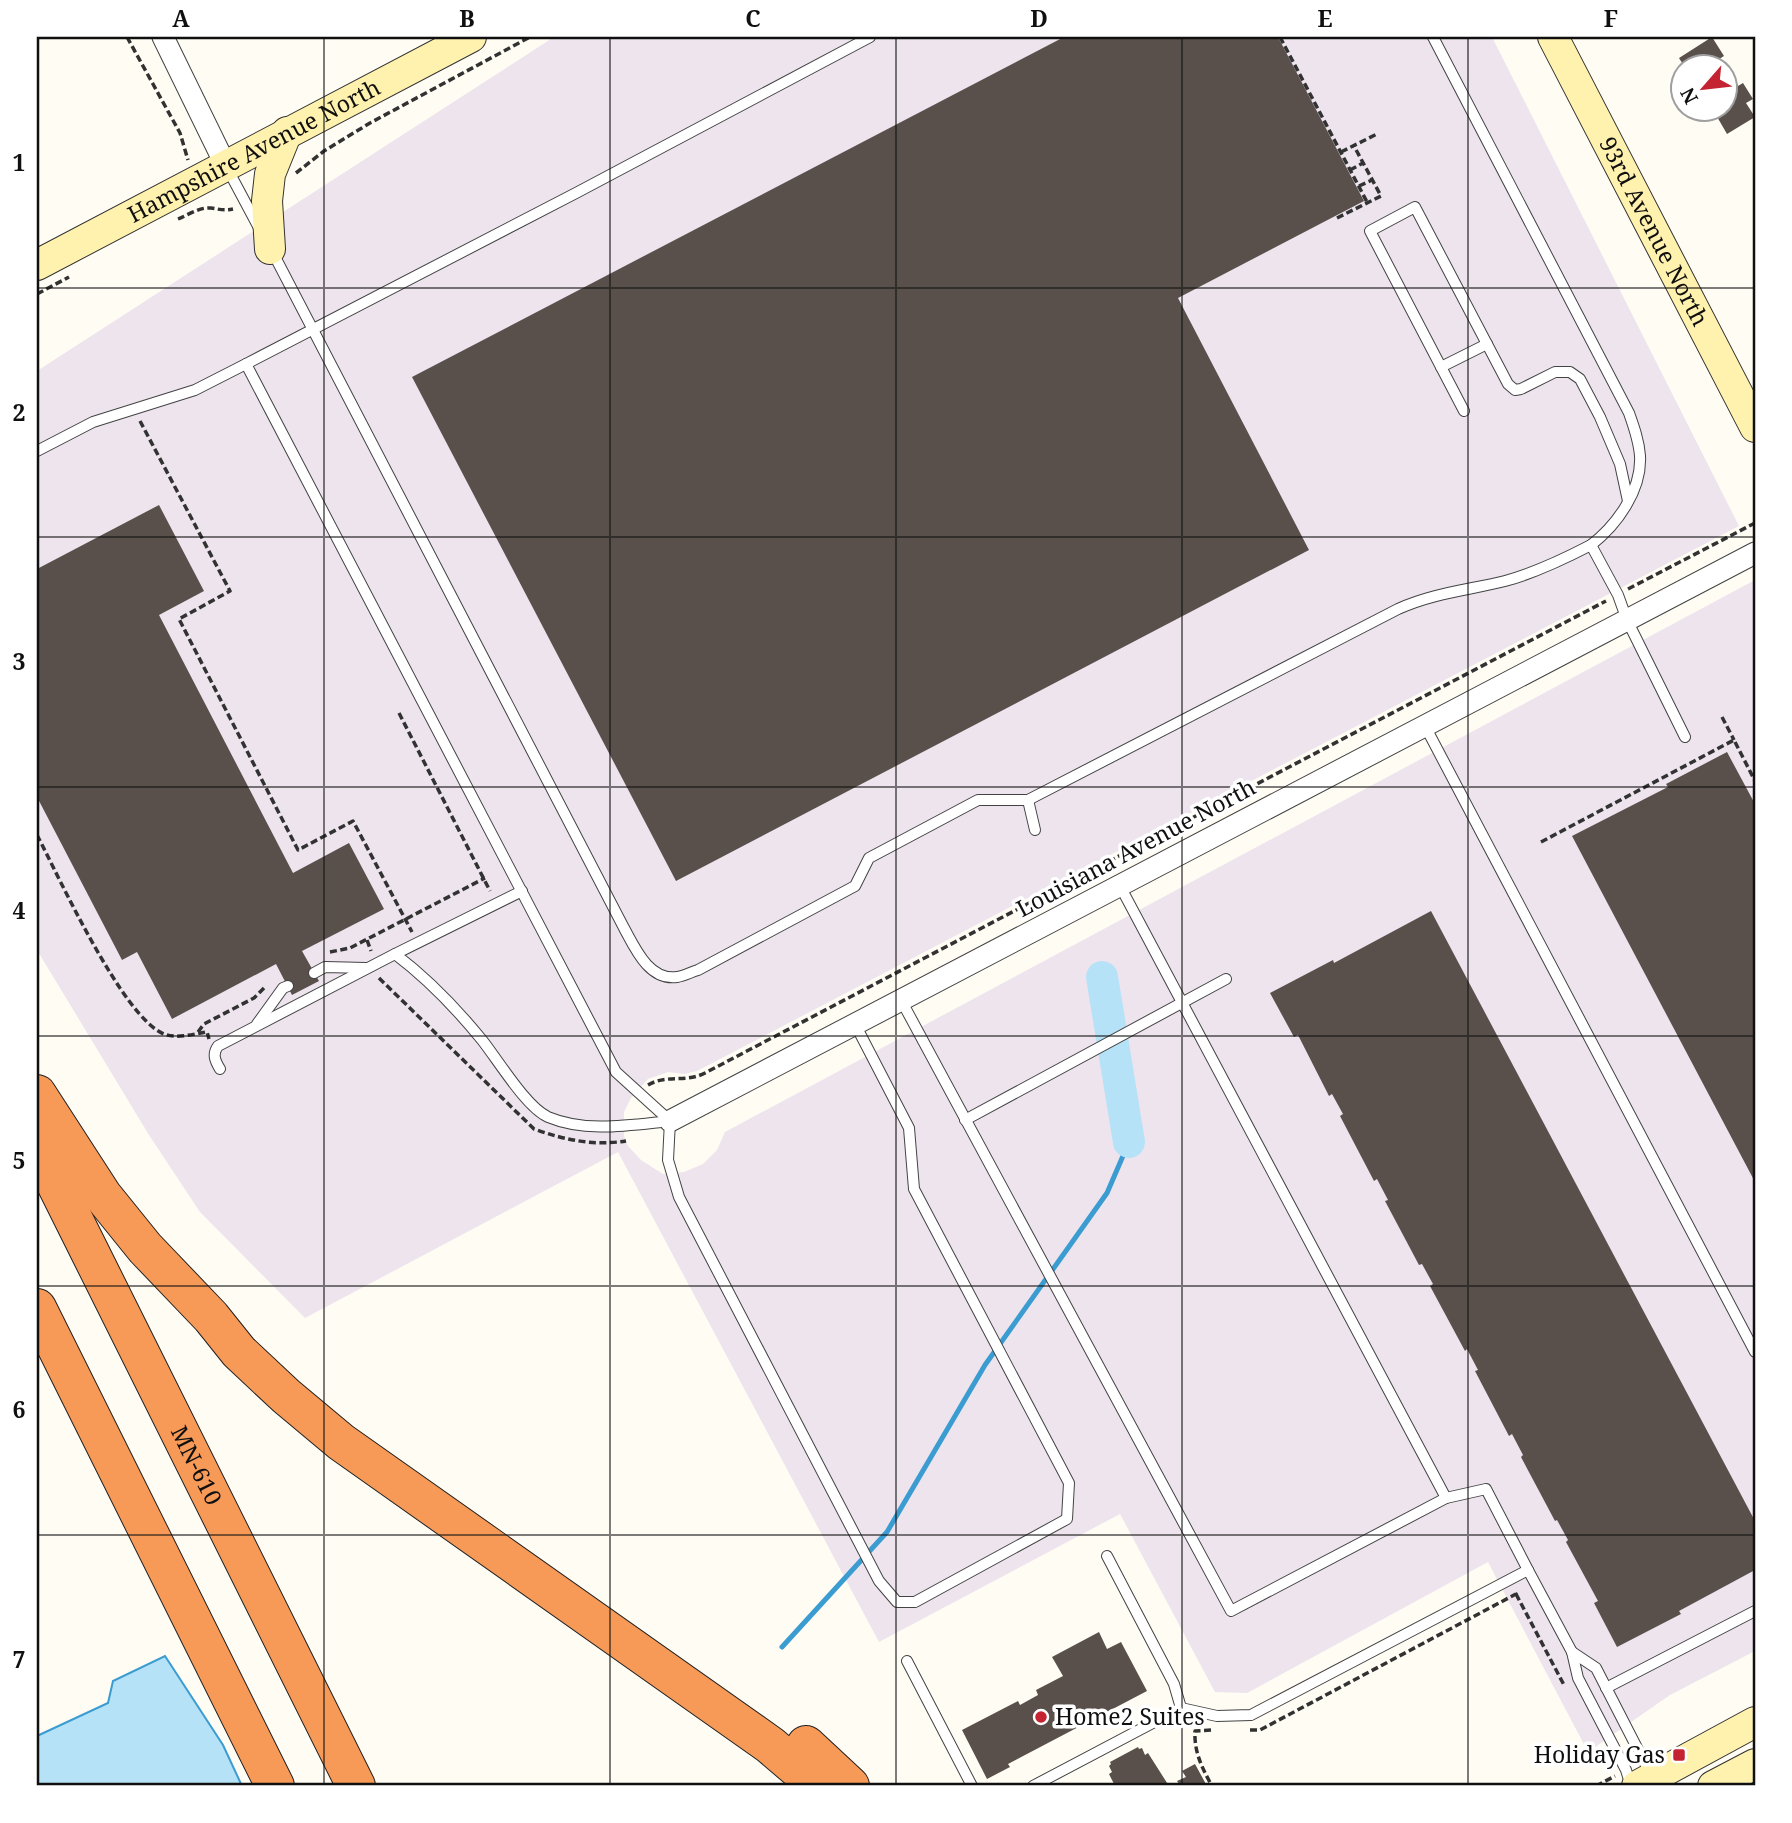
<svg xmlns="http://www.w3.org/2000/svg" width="1792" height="1823" font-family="'Noto Serif',serif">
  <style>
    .industrial { fill: #ede4ee }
    .water { fill: #b6e2f8; stroke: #3b9cd1; stroke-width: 2 }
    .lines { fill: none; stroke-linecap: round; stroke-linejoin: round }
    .stream { stroke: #3b9cd1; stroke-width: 5 }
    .river { stroke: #b6e2f8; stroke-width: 32 }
    .building { fill: #59504c }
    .lane-casing { stroke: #434343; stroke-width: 12 }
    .street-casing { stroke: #434343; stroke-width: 23 }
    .secondary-casing { stroke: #323232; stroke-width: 32 }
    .highway-casing { stroke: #212121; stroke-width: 40 }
    .path { stroke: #323232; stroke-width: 3.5; stroke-dasharray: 7 3.5; stroke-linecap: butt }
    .lane { stroke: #fff; stroke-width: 10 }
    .street { stroke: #fff; stroke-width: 21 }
    .secondary { stroke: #fff2ae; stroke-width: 30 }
    .highway { stroke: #f79a58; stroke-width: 38 }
    .grid { fill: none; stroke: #101010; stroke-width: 2; stroke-opacity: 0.55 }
    .poi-dot { fill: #c42332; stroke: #fff; stroke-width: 2.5 }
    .labels { text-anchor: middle; stroke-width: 7; stroke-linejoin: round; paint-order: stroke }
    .street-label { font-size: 23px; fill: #101010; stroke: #fff }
    .poi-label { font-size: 23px; fill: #101010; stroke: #fff; text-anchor: start }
    .neatline { fill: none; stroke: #101010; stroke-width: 2.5 }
    .grid-label { font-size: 23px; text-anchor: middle; font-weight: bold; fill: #101010 }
  </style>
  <rect width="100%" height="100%" fill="#fffcf3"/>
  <!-- industrial -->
  <polygon class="industrial" points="554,37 1492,37 1739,526 697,1071 684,1074 668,1072 648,1079 631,1098 624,1112 624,1136 628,1146 641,1160 663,1174 684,1172 703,1164 717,1150 725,1132 1755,580 1755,1651 1670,1695 1588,1752 1488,1562 1247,1693 1215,1692 1120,1514 879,1642 618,1152 305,1318 200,1212 149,1135 37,950 37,371"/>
  <!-- water -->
  <polygon class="water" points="165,1656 223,1745 242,1786 37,1786 37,1736 108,1703 113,1681"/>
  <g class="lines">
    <!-- stream -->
    <polyline class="stream" points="782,1647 887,1532 985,1365 1107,1193 1129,1142"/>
    <!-- river -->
    <polyline class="river" points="1102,977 1129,1142"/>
  </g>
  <!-- building -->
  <g class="building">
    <polygon points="1064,37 1278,37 1364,201 1178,298 1309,550 676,881 412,377"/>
    <polygon points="1712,37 1724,56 1711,64 1712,66 1684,66 1679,58"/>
    <polygon points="1743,83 1753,99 1746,103 1755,117 1727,134 1712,108 1726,108 1726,100 1728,99 1726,93"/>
    <polygon points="159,505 204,591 159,615 293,873 349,843 384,909 302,951 319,981 292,995 276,964 172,1019 137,952 122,960 37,797 37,569"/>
    <polygon points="1727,752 1755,804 1755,1182 1572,836 1668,787 1666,784"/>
    <polygon points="1431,911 1755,1521 1755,1570 1679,1611 1681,1614 1617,1647 1594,1603 1598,1601 1566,1542 1568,1540 1557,1520 1555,1521 1521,1457 1523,1455 1512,1434 1509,1436 1475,1371 1478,1370 1467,1349 1465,1351 1430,1286 1433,1284 1422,1264 1419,1265 1385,1201 1388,1200 1377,1179 1374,1181 1340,1116 1343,1114 1332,1094 1329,1096 1298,1035 1294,1037 1270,993 1333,960 1334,963"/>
    <polygon points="1099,1632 1107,1649 1121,1642 1147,1691 1008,1764 1010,1767 987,1779 962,1730 1018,1701 1020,1705 1038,1695 1036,1690 1063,1676 1052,1657"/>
    <polygon points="1138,1747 1139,1749 1142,1748 1145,1755 1148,1753 1169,1786 1115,1786 1109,1774 1112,1772 1109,1766 1111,1764 1110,1762"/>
    <polygon points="1195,1764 1207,1786 1175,1786 1179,1784 1177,1781 1186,1777 1182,1771"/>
  </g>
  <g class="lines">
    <!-- lane casing -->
    <g class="lane-casing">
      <g id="lane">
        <path d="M1433 37 1629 413C1634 427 1639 441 1640 456 1642 490 1617 525 1591 545"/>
        <polyline points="227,168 259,228"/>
        <path d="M272 251 624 928C635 948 649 981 677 977 684 976 691 972 698 970L855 886 869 858 978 800H1028L1398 609C1433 593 1469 590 1505 581 1535 573 1564 559 1591 545L1618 595 1627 620 1685 737"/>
        <polyline points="1441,367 1487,344"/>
        <polyline points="1464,411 1370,231 1415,207 1508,384 1515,390 1521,389 1555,372 1570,372 1580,379 1600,417 1620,464 1628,501"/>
        <polyline points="37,451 93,422 195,390 246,364"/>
        <polyline points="1425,726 1755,1352"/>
        <polyline points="1028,800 1035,830"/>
        <polyline points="1120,886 1446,1498 1486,1489 1528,1570"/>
        <path d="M522 891 395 954C428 979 456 1008 482 1040 498 1060 526 1107 548 1117 586 1133 630 1125 670 1121"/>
        <polyline points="314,973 325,967 366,968"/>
        <polyline points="901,1000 1231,1611 1446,1498"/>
        <polyline points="257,1024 283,988 288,986"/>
        <path d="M220 1069C215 1061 212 1054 218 1046L395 954"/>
        <polyline points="965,1120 1226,979"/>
        <polyline points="670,1121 616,1072 246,364 576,193 870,37"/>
        <polyline points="670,1121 668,1160 679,1197 879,1581 897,1602 915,1602 1067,1519 1069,1483 914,1189 909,1128 855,1024"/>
        <polyline points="1107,1556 1174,1684 1181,1708"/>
        <polyline points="907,1661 972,1786"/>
        <polyline points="1606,1688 1755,1611"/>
        <polyline points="1033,1786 1181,1708 1217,1716 1251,1715 1528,1570 1572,1652"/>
        <polyline points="1631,1786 1626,1770 1578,1678 1572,1652 1596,1668 1652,1777"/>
      </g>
    </g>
    <!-- street casing -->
    <g class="street-casing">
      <g id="street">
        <polyline points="163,37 226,166"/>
        <polyline points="670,1121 1755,553"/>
      </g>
    </g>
    <!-- secondary casing -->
    <g class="secondary-casing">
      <g id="secondary">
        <path id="s1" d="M1553 37 1755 427"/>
        <polyline points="270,249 267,201 270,174 287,132"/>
        <path id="s2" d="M37 265 471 37"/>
        <polyline points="1637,1786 1755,1722"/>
        <polyline points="1713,1786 1755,1764"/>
      </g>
    </g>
    <!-- highway casing -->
    <g class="highway-casing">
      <g id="highway">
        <polyline points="37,1094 103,1196 145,1248 211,1317 239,1352 286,1396 341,1442 770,1745 818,1786"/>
        <path id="s3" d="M37 1146 356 1786"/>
        <polyline points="37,1308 275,1786"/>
        <polyline points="806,1745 850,1786"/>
      </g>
    </g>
    <!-- path -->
    <g class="path">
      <polyline points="127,37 180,133 188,160"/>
      <polyline points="1280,37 1367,202"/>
      <polyline points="1341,152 1377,134"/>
      <polyline points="1350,170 1363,163"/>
      <polyline points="296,173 324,151 370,123 530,37"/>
      <polyline points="1359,186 1372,180"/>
      <polyline points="1337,218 1381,196 1354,146"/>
      <path d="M178 219C188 215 199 207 211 208 219 209 223 211 233 209"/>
      <polyline points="37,294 69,277"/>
      <polyline points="140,421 230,591 179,619 298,850 353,821 412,932"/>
      <polyline points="1628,589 1755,523"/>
      <polyline points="399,713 490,891"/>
      <polyline points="1722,717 1734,740"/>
      <path d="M37 835C59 877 123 1018 164 1034 177 1039 193 1034 207 1032L209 1039"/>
      <polyline points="1541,842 1734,740 1755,781"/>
      <polyline points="367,940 371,951"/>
      <polyline points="330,952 350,948 485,878"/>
      <path d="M379 978 534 1129C565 1140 593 1146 626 1141"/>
      <polyline points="198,1032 204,1024 254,998 266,986"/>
      <path d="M648 1085C667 1074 686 1083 705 1073L1606 601"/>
      <polyline points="1516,1594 1564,1685"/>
      <path d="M1211 1730 1195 1731C1194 1752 1202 1768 1212 1786"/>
      <polyline points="1250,1730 1260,1730 1516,1594 1514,1591"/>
      <polyline points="1596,1786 1615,1776"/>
    </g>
    <!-- lane -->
    <use href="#lane" class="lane"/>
    <!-- street -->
    <use href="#street" class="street"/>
    <!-- secondary -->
    <use href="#secondary" class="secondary"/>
    <!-- highway -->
    <use href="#highway" class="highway"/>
  </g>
  <!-- grid -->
  <path class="grid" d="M324 37V1786M610 37V1786M896 37V1786M1182 37V1786M1468 37V1786M37 288H1755M37 537H1755M37 787H1755M37 1036H1755M37 1286H1755M37 1535H1755"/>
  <!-- markers -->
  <g class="poi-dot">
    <circle cx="1041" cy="1717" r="7"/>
    <rect x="1672" y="1748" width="14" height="14" rx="3.5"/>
  </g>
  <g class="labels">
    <!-- street labels -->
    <g class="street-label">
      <text dy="8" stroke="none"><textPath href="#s2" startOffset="245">Hampshire Avenue North</textPath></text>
      <text dy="8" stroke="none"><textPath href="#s1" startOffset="219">93rd Avenue North</textPath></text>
      <text transform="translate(1136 848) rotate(-28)" y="8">Louisiana Avenue North</text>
      <text dy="8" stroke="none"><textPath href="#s3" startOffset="357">MN-610</textPath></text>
    </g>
    <!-- poi labels -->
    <g class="poi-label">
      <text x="1055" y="1725">Home2 Suites</text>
      <text x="1665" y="1763" text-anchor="end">Holiday Gas</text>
    </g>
  </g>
  <!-- border -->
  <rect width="1792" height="1823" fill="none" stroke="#ffffff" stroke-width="77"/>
  <!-- north arrow -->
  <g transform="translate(1704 88) rotate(242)"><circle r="33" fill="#ffffff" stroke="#9f9f9f" stroke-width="2"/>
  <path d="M0-5L12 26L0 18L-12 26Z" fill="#c42332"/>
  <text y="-10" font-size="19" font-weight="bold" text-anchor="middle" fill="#101010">N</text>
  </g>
  <rect x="38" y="38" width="1716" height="1746" class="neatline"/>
  <g class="grid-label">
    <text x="181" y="27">A</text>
    <text x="467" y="27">B</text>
    <text x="753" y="27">C</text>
    <text x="1039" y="27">D</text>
    <text x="1325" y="27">E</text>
    <text x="1611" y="27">F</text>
    <text x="19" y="171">1</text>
    <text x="19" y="421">2</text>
    <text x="19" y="670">3</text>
    <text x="19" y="919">4</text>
    <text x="19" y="1169">5</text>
    <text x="19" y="1418">6</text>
    <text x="19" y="1668">7</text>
  </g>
</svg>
